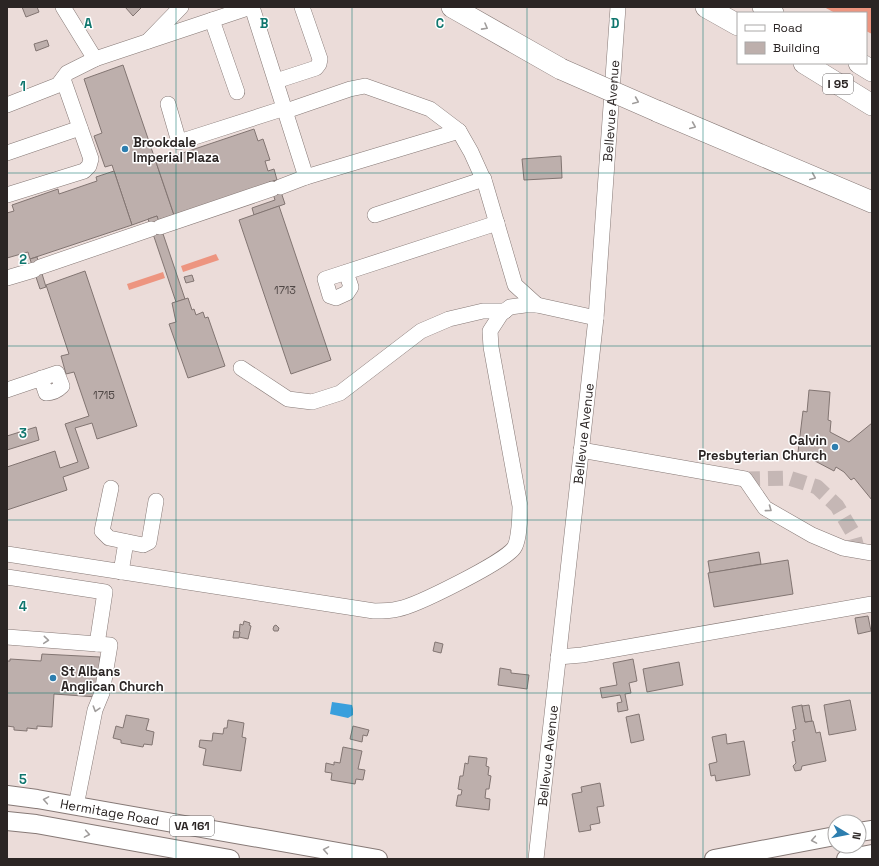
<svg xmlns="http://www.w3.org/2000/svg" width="879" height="866" font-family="'Space Grotesk',sans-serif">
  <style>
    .green { fill: #ed9580 }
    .water { fill: #399fdd }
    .building { fill: #bdafac; stroke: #827572 }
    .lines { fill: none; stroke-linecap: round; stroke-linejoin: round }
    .minor-tunnel { stroke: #c5b7b5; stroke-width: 15; stroke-dasharray: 15 8; stroke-linecap: butt }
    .minor-casing { stroke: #867976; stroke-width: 16 }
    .major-casing { stroke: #867976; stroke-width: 20 }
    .highway-casing { stroke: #867976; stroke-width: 22 }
    .minor { stroke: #fff; stroke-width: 15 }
    .major { stroke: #fff; stroke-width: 18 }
    .highway { stroke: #fff; stroke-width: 21 }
    .highway-bridge-casing { stroke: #867976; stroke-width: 22; stroke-linecap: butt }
    .highway-bridge { stroke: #fff; stroke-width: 21 }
    .oneway { stroke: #a09d9c }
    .grid { fill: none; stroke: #0f766e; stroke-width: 1; stroke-opacity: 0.55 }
    .poi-dot { fill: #2d7eaf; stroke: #fff; stroke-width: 1.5 }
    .labels { text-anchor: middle; stroke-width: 3; stroke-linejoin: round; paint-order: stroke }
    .number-label { font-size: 11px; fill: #504846 }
    .shield { fill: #fff; stroke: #6b6666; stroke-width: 1 }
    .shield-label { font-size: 12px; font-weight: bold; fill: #2b2524 }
    .street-label { font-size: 13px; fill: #2b2524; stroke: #fff }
    .poi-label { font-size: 13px; font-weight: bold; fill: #2b2524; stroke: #fff; text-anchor: start }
    .grid-label { font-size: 13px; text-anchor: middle; font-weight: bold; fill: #0f766e; stroke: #fff; stroke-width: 3; stroke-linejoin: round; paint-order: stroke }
  </style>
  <rect width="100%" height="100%" fill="#ebdcd9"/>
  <!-- green -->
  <g class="green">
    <polygon points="824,7 872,7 872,34 866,31 866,13 835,13"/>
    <polygon points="216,254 219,260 183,272 181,266"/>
    <polygon points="163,272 165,278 129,290 127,284"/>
  </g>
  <!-- water -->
  <polygon class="water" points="332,702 352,705 353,709 353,715 348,718 330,714"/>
  <!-- building -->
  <g class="building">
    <polygon points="22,7 37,7 39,12 26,17"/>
    <polygon points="125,7 142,7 133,16"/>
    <polygon points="47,40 49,46 36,51 34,44"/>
    <polygon points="123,65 174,215 158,220 157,216 132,225 112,165 105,167 94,136 102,133 84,79"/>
    <polygon points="254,129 258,141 263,139 270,160 265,161 268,171 274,169 277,180 174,215 156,162"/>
    <polygon points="561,156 562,178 524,180 522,159"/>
    <polygon points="114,171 132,225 30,259 28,252 7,258 7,213 14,211 12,205 58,189 59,194 97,181 96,177"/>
    <polygon points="277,180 285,204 254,215 252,208 275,200 269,182"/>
    <polygon points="279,206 331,360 291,374 239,220"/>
    <polygon points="157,216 185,299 176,302 148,219"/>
    <polygon points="37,257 46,287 40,289 30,259"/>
    <polygon points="85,271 137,426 97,439 92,423 75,428 89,468 63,477 67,490 7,510 7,467 55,451 60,468 78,462 65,424 89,416 74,372 66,374 61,356 69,354 46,285"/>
    <polygon points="192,275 194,281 186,283 184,277"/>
    <polygon points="188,298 192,310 194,309 196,315 203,312 205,318 208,317 225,366 188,378 169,324 176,322 172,303"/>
    <polygon points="809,390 830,392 828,420 831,421 830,432 849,442 872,423 872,500 854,478 851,480 844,472 836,467 834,471 798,452 803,411 807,412"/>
    <polygon points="36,427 39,440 7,450 7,436"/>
    <polygon points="759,552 761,564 710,573 708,561"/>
    <polygon points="788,560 793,594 714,607 708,573"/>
    <polygon points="868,616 871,631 858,634 855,618"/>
    <polygon points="244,621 250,623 249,625 251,626 248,639 239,637 240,624 243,625"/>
    <polygon points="276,625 279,628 278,631 274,631 273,629 274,626"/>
    <polygon points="234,631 240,632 239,638 233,638"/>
    <polygon points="435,642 443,644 441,653 433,651"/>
    <polygon points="42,654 100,657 97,697 54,694 52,727 37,726 37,729 27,728 27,731 14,730 14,727 7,726 7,661 10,661 10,659 41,661"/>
    <polygon points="633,659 637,681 629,683 631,693 625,694 628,710 618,712 617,703 622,702 620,695 602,698 600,688 617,685 613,663"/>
    <polygon points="679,662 683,685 647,692 643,669"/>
    <polygon points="500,668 511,670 511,673 529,675 527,689 498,685"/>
    <polygon points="850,700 856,730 829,735 824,705"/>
    <polygon points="802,705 805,722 813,721 816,733 820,732 826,761 802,766 801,770 795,771 793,766 796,763 792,742 795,741 793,730 796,729 792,707"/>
    <polygon points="809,705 812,721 805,722 802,706"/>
    <polygon points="639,714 644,740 631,743 626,717"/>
    <polygon points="126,715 149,719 146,730 154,732 152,745 144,744 143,747 121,743 121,740 113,738 116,726 123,728"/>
    <polygon points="228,720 244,723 242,737 246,738 241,771 203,765 206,749 199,747 200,740 212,741 213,733 223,734 224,728 227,728"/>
    <polygon points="353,726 369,730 367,736 363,735 362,742 350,739"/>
    <polygon points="726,734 727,744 744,741 750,775 716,781 715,775 711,776 709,764 717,762 712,737"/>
    <polygon points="343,747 362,751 358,769 365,770 363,780 356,779 355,784 331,780 332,773 325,772 326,763 334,765 334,762 340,763"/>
    <polygon points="469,756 487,758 486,766 489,767 488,775 491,776 489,789 486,789 485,798 490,799 489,810 456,806 458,795 461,795 462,790 458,789 460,776 463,776 465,763 468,764"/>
    <polygon points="600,783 604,806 597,807 600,823 590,825 591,830 579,832 572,794 582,792 581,787"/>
  </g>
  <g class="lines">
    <!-- minor-tunnel -->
    <polyline class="minor-tunnel" points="745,479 789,478 817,487 837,506 853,533 858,551"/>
    <!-- minor casing -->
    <g class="minor-casing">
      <g id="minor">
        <polyline points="63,7 95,59"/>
        <polyline points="252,7 306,177"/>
        <polyline points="212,20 237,92"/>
        <polyline points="148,41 181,7"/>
        <polyline points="276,81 316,68 319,64 320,59 302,7"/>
        <polyline points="168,104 179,142 285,108"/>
        <polyline points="7,105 58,85 67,73 95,59 251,7"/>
        <polyline points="286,111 350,89 365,86 430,109 459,131 471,152 485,183 515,285 537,305"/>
        <polyline points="7,153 80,128"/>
        <polyline points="280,187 306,177 459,131"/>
        <polyline points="7,195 84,171 89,166 91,159 63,79"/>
        <polyline points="375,215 484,179"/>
        <polyline points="160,227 272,189"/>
        <polyline points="40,267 151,229"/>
        <polyline points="346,272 351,287 347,293 336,298 330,296 325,279 497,223"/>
        <polyline points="7,278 34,270"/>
        <polyline points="241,368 288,399 312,402 340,393 421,331 449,319 483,311 505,311"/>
        <path d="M7 390 57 373 62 386C57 391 53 393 46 393L41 378"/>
        <polyline points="581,450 745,479 765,508 812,535 843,548 872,553"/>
        <polyline points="111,488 102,531 109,538 143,545 149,542 156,501"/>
        <path d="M7 554 374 611C382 611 391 611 398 609 416 606 504 562 514 548 519 541 520 516 520 506L491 347 490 331 501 314 510 307 525 305H537L596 318"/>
        <polyline points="121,572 126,542"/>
        <polyline points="7,577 105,592 97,644"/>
        <polyline points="7,637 110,645 102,693 95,710 76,806"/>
        <polyline points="558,657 582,655 872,604"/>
        <path id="s1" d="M536 859 596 318 618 7"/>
      </g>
    </g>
    <!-- major casing -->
    <g class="major-casing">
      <g id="major">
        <path id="s2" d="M7 795 37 799 378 859"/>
        <polyline points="7,821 36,824 230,859"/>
        <polyline points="859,832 872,830"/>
        <polyline points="714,859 835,836"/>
        <polyline points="846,859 872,854"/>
      </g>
    </g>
    <!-- highway casing -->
    <g class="highway-casing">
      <g id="highway">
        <polyline points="452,7 561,69"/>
        <polyline points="706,7 738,25"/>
        <polyline points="763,7 773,13"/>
        <polyline points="804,63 872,105"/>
        <polyline points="859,63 872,71"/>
        <polyline points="657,111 872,202"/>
      </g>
    </g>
    <!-- minor -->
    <use href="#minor" class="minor"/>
    <!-- major -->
    <use href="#major" class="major"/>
    <!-- highway -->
    <use href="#highway" class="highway"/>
    <!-- highway-bridge casing -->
    <g class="highway-bridge-casing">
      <polyline id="highway-bridge" points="561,69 657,111"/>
    </g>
    <!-- highway-bridge -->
    <use href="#highway-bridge" class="highway-bridge"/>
  </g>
  <!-- one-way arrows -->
  <defs><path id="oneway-chevron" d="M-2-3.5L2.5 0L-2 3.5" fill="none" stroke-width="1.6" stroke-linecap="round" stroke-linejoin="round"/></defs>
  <g class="oneway">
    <use href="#oneway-chevron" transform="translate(485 27) rotate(29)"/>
    <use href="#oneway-chevron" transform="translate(636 101) rotate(23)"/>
    <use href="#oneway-chevron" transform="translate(693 126) rotate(23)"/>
    <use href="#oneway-chevron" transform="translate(813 177) rotate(23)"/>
    <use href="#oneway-chevron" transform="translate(769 509) rotate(36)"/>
    <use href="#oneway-chevron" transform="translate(46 640) rotate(5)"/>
    <use href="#oneway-chevron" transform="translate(96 709) rotate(107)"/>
    <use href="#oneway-chevron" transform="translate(46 800) rotate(-170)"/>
    <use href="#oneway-chevron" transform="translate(87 834) rotate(10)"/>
    <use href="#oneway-chevron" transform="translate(814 840) rotate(170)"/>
    <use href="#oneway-chevron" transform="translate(326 850) rotate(-170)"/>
  </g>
  <!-- grid -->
  <path class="grid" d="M176 7V859M352 7V859M527 7V859M703 7V859M7 173H872M7 346H872M7 520H872M7 693H872"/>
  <!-- markers -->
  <g class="poi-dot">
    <circle cx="125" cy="149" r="4"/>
    <circle cx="835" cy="447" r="4"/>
    <circle cx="53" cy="678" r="4"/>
  </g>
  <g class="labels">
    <!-- number labels -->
    <g class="number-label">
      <text x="285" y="294">1713</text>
      <text x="104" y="399">1715</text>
    </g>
    <!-- shield labels -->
    <g class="shield">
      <rect x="823" y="74" width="30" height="20" rx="3"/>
      <rect x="170" y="816" width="44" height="20" rx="3"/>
    </g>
    <g class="shield-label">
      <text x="838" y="88">I 95</text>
      <text x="192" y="830">VA 161</text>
    </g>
    <!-- street labels -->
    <g class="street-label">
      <text dy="5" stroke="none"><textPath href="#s1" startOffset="752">Bellevue Avenue</textPath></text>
      <text dy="5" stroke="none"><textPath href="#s1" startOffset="428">Bellevue Avenue</textPath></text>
      <text dy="5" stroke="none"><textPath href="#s1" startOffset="104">Bellevue Avenue</textPath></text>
      <text dy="5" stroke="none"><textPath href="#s2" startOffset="104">Hermitage Road</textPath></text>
    </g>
    <!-- poi labels -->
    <g class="poi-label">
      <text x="133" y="147">Brookdale<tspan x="133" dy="15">Imperial Plaza</tspan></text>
      <text x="827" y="445" text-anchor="end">Calvin<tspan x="827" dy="15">Presbyterian Church</tspan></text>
      <text x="61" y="676">St Albans<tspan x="61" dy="15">Anglican Church</tspan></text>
    </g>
  </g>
  <g class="grid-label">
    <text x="88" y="28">A</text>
    <text x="264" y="28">B</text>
    <text x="440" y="28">C</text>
    <text x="615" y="28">D</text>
    <text x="23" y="91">1</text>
    <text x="23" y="264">2</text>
    <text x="23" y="438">3</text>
    <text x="23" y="611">4</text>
    <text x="23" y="784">5</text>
  </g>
  <!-- border -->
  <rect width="879" height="866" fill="none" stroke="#2b2524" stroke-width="16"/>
  <!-- legend -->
  <rect x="737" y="12" width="130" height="52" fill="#ffffff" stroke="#aaa8a7"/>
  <rect x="745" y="25" width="20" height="6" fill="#ffffff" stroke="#aaa8a7"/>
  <text x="773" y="32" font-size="12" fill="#2b2524">Road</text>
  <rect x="745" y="42" width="20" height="12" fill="#bdafac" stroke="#aaa8a7"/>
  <text x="773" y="52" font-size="12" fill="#2b2524">Building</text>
  <!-- north arrow -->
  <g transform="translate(847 834) rotate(100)"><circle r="19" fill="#ffffff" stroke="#aaa8a7"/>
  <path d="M0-3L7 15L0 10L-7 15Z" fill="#2d7eaf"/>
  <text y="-6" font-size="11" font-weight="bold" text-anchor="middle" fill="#2b2524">N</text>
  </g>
</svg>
